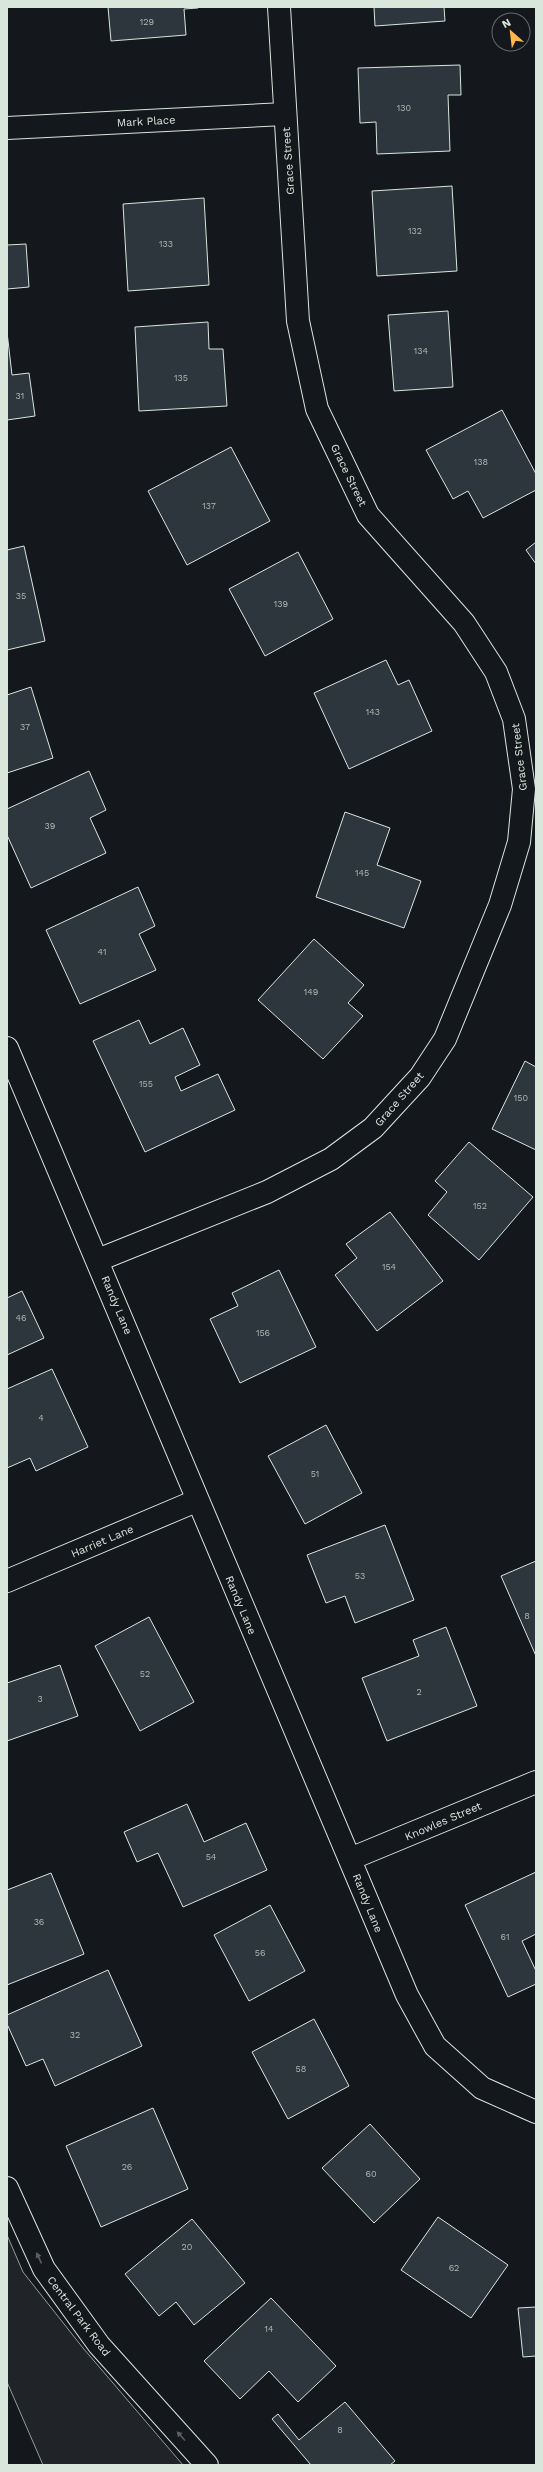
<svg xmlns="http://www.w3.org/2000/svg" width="543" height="2472" font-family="'Work Sans',sans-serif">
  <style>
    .green { fill: #202428; stroke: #939e99 }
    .building { fill: #2c363c; stroke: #d8e6dc }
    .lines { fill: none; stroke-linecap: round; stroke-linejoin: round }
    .minor-casing { stroke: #d8e6dc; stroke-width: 24 }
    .minor { stroke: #14181c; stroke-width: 22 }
    .oneway { fill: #59605f }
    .labels { text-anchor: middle; stroke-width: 3; stroke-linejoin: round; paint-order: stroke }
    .number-label { font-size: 9px; fill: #adbab4 }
    .street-label { font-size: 11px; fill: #d8e6dc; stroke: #14181c }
  </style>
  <rect width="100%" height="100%" fill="#14181c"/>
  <!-- green -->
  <polygon class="green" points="7,2235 23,2272 83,2348 183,2465 43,2465 7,2382"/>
  <!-- building -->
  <g class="building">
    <polygon points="108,7 198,7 198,8 184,9 186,35 111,41"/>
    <polygon points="374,7 444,7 445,21 375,26"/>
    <polygon points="460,65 461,95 448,95 450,151 377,154 376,122 360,123 358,68"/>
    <polygon points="452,186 457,271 377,276 372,191"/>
    <polygon points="204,198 209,285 128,291 123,204"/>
    <polygon points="26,244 29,287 7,289 7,245"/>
    <polygon points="448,311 453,387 394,391 388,315"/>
    <polygon points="208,322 209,349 223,349 227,406 139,411 135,327"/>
    <polygon points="7,332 12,375 29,373 35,416 7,420"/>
    <polygon points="502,410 536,474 536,490 483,518 468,491 453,499 426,450"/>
    <polygon points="231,447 270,521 187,565 148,491"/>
    <polygon points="536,542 536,564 526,550"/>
    <polygon points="24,546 45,641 7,650 7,550"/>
    <polygon points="298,552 333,619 265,656 229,589"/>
    <polygon points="386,660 398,685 409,680 432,731 349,769 314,693"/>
    <polygon points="31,687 53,758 7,773 7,695"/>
    <polygon points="89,771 106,810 90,818 106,853 31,888 7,835 7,809"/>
    <polygon points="345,812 390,828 377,865 421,881 404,928 316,897"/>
    <polygon points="138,887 155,926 139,934 156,970 80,1004 46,930"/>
    <polygon points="314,939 364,985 348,1003 363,1016 323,1059 258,1000"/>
    <polygon points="139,1020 150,1044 183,1028 200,1065 175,1077 181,1091 218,1074 235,1110 145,1152 93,1041"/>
    <polygon points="525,1061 536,1067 536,1150 492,1129"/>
    <polygon points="469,1142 533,1197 479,1260 428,1215 447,1192 435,1181"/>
    <polygon points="390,1212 443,1281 377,1331 335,1275 357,1258 346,1244"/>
    <polygon points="279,1270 316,1347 240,1383 210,1319 238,1306 232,1293"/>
    <polygon points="22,1291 44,1338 7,1355 7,1298"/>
    <polygon points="52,1369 88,1447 36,1471 30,1458 7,1468 7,1389"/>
    <polygon points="326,1425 362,1493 305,1524 268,1456"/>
    <polygon points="385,1525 414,1600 355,1623 345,1596 326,1603 307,1555"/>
    <polygon points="536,1561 536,1656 501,1576"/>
    <polygon points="149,1617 194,1702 140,1731 95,1646"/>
    <polygon points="446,1627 477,1706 387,1741 362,1678 419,1656 413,1640"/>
    <polygon points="60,1665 78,1716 7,1741 7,1683"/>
    <polygon points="187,1804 204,1842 246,1823 267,1870 183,1907 158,1853 137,1862 124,1832"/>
    <polygon points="536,1872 536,1934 522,1941 536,1971 536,1984 508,1997 465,1905"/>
    <polygon points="51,1873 84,1954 7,1985 7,1890"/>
    <polygon points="270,1905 305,1971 249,2001 214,1935"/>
    <polygon points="108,1970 142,2046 55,2086 43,2059 26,2066 7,2024 7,2015"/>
    <polygon points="314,2019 349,2086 288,2119 252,2052"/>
    <polygon points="153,2108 188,2189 101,2227 66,2146"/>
    <polygon points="370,2124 420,2179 374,2223 322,2168"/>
    <polygon points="438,2217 508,2265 471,2318 401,2270"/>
    <polygon points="192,2219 245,2283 194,2325 176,2302 159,2316 125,2274"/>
    <polygon points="271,2298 336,2366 298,2402 269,2371 240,2399 204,2361"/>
    <polygon points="536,2307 536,2356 523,2357 518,2308"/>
    <polygon points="345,2402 395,2461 390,2465 311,2465 272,2419 278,2414 299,2440"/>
  </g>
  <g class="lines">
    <!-- minor casing -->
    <g class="minor-casing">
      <g id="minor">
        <polyline points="7,128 285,114"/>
        <polyline points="7,1048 407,1995 435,2046 482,2088 536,2112"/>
        <polyline points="98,1260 267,1192 331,1159 373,1128 420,1077 445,1039 500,905 519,842 524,789 514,719 496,672 464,623 368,515 317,409 298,321 279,7"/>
        <polyline points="7,1581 196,1501"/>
        <polyline points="350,1859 536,1782"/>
        <polyline points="7,2188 44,2269 99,2345 207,2465"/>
      </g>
    </g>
    <!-- minor -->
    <use href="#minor" class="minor"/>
  </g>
  <!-- one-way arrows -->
  <defs><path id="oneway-solid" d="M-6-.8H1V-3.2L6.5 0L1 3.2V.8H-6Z"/></defs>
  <g class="oneway">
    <use href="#oneway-solid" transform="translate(39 2258) rotate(-115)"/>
    <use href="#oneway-solid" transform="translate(181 2436) rotate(-132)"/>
  </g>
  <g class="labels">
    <!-- number labels -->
    <g class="number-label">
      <text x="147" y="25">129</text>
      <text x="404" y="111">130</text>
      <text x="415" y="234">132</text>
      <text x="166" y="247">133</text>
      <text x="421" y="354">134</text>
      <text x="181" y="381">135</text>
      <text x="20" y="399">31</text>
      <text x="481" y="465">138</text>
      <text x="209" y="509">137</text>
      <text x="21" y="599">35</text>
      <text x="281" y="607">139</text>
      <text x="373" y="715">143</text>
      <text x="25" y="730">37</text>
      <text x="50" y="829">39</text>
      <text x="362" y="876">145</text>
      <text x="102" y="955">41</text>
      <text x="311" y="995">149</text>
      <text x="146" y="1087">155</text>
      <text x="521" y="1101">150</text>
      <text x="480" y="1209">152</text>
      <text x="389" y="1270">154</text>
      <text x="21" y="1321">46</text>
      <text x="263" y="1336">156</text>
      <text x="41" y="1421">4</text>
      <text x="315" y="1477">51</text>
      <text x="360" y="1579">53</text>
      <text x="527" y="1619">8</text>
      <text x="145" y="1677">52</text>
      <text x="419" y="1695">2</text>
      <text x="40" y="1702">3</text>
      <text x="211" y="1860">54</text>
      <text x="39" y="1925">36</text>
      <text x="505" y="1940">61</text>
      <text x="260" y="1956">56</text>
      <text x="75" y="2038">32</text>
      <text x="301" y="2072">58</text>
      <text x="127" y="2170">26</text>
      <text x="371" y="2177">60</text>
      <text x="187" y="2250">20</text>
      <text x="454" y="2271">62</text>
      <text x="269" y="2332">14</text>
      <text x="340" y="2433">8</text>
    </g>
    <!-- street labels -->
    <g class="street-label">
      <text transform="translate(146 121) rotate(-3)" y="4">Mark Place</text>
      <text transform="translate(288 161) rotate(-94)" y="4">Grace Street</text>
      <text transform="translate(349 475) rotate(64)" y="4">Grace Street</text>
      <text transform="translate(519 757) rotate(-97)" y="4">Grace Street</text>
      <text transform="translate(399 1099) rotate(-49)" y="4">Grace Street</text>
      <text transform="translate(117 1305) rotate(67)" y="4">Randy Lane</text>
      <text transform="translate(102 1541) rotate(-23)" y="4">Harriet Lane</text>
      <text transform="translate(241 1605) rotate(67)" y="4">Randy Lane</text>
      <text transform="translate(443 1821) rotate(-23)" y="4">Knowles Street</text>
      <text transform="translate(368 1903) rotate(68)" y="4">Randy Lane</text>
      <text transform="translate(79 2316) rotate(53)" y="4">Central Park Road</text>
    </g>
  </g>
  <!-- border -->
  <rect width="543" height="2472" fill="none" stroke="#d8e6dc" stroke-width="16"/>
  <!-- north arrow -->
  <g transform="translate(511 32) rotate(332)"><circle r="19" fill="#14181c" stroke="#626a69"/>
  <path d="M0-3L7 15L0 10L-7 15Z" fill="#ffb74d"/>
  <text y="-6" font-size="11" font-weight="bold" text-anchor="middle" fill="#d8e6dc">N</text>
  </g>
</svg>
